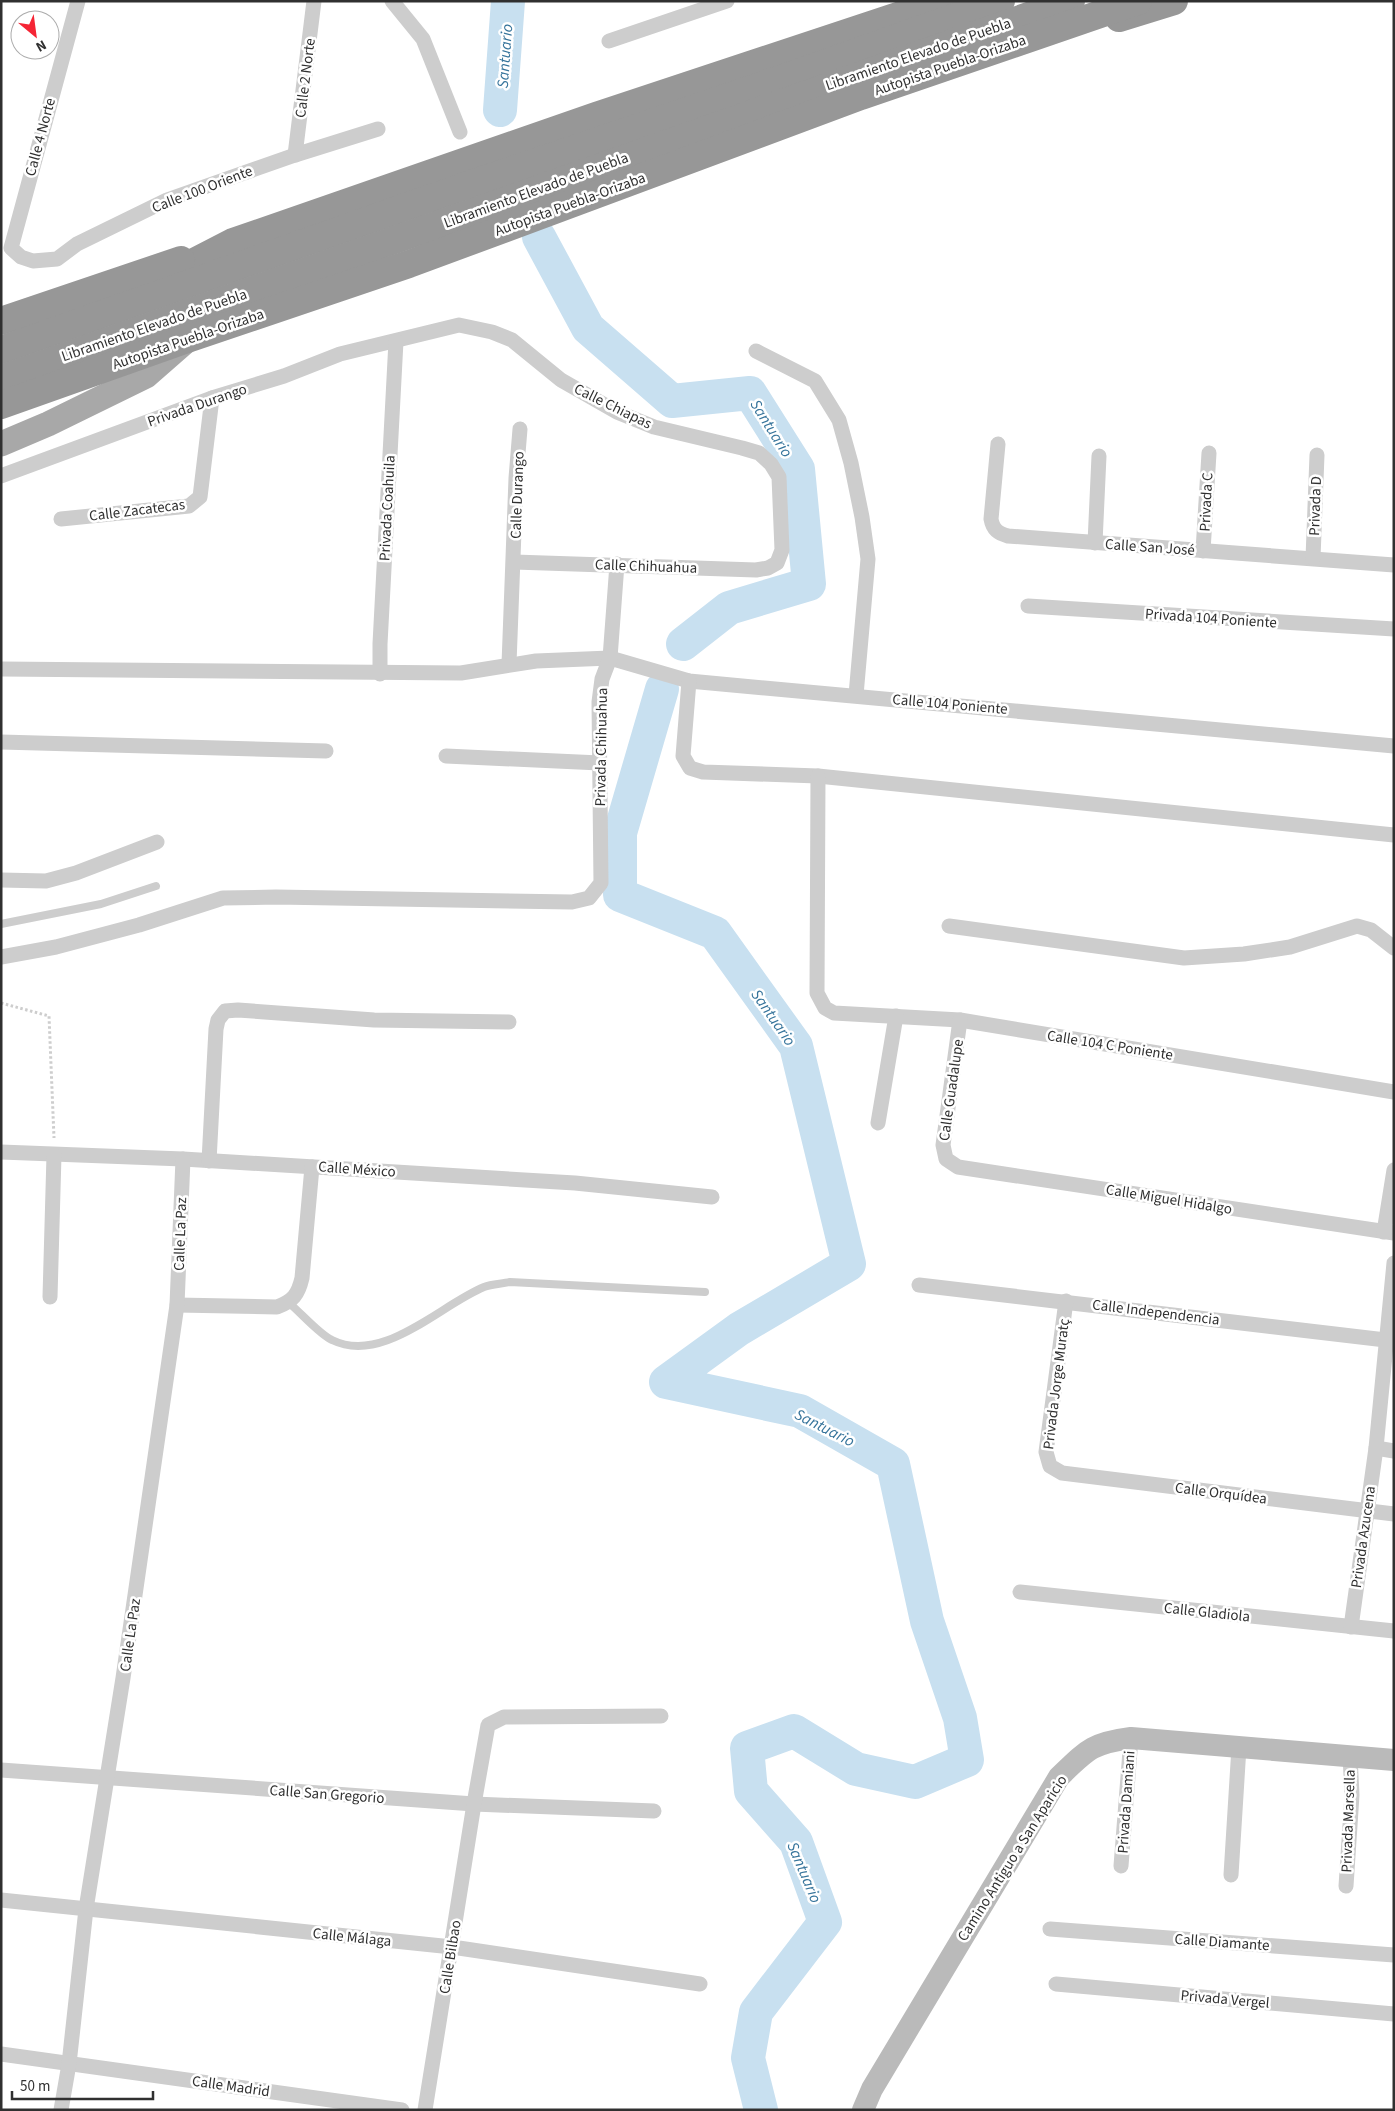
<svg xmlns="http://www.w3.org/2000/svg" width="1395" height="2111" font-family="'Source Sans 3',sans-serif">
  <style>
    .lines { fill: none; stroke-linecap: round; stroke-linejoin: round }
    .river { stroke: #c8e0f0; stroke-width: 34 }
    .path { stroke: #cdcdcd; stroke-width: 3; stroke-dasharray: 2.5 2.5; stroke-linecap: butt }
    .lane { stroke: #cdcdcd; stroke-width: 8 }
    .street { stroke: #cdcdcd; stroke-width: 15 }
    .secondary { stroke: #bababa; stroke-width: 22 }
    .primary { stroke: #a8a8a8; stroke-width: 25 }
    .highway { stroke: #979797; stroke-width: 28 }
    .labels { text-anchor: middle; stroke-width: 5; stroke-linejoin: round; paint-order: stroke }
    .street-label { font-size: 15px; fill: #303030; stroke: #fff }
    .water-label { font-size: 16px; font-style: italic; fill: #36749b; stroke: #fff }
  </style>
  <rect width="100%" height="100%" fill="#fff"/>
  <g class="lines">
    <!-- river -->
    <g class="river">
      <polyline points="500,110 508,1"/>
      <polyline points="539,237 588,328 672,401 750,393 798,469 809,584 729,608 683,644"/>
      <polyline points="662,689 620,833 620,895 715,933 796,1046 849,1264 739,1329 666,1382 800,1411 893,1464 927,1621 960,1718 967,1760 915,1782 856,1769 794,1731 747,1748 751,1791 796,1842 825,1922 756,2012 748,2058 761,2110"/>
    </g>
    <!-- path -->
    <polyline class="path" points="1,1003 49,1016 54,1138"/>
    <!-- lane -->
    <g class="lane">
      <polyline points="1,924 101,904 156,886"/>
      <path d="M289 1303C300 1312 320 1335 332 1340 383 1365 440 1305 484 1287 492 1284 502 1284 510 1282L705 1292"/>
    </g>
    <!-- street -->
    <g class="street">
      <polyline points="78,1 11,248 21,257 33,261 57,259 77,244 167,200 295,155 378,129"/>
      <polyline points="392,1 423,39 460,132"/>
      <polyline points="609,41 727,1"/>
      <polyline points="295,155 314,1"/>
      <polyline points="756,351 815,381 839,420 851,463 862,517 868,559 856,695"/>
      <path d="M998 444 991 519C993 530 998 533 1008 536L1394 565"/>
      <polyline points="1,476 212,398 284,376 340,354 459,325 492,332 512,340 561,380 617,412 654,427 742,448 759,453 771,464 779,477 782,550 777,563 768,568 756,570 514,562"/>
      <polyline points="61,519 189,506 200,497 212,398"/>
      <polyline points="1095,543 1099,456"/>
      <polyline points="1203,551 1209,453"/>
      <polyline points="1313,558 1317,455"/>
      <polyline points="1028,606 1394,629"/>
      <polyline points="509,664 516,478 520,429"/>
      <polyline points="1,669 461,673 536,661 610,658 689,681 1394,746"/>
      <polyline points="380,674 380,644 396,341"/>
      <polyline points="689,681 683,756 690,768 703,772 818,776 1394,835"/>
      <polyline points="1,742 326,751"/>
      <polyline points="446,756 600,763"/>
      <polyline points="818,776 817,993 825,1008 834,1013 960,1020 1394,1092"/>
      <polyline points="1,880 46,881 76,873 157,842"/>
      <polyline points="949,926 1184,958 1244,954 1290,947 1357,926 1371,930 1394,948"/>
      <polyline points="1,957 56,947 139,925 223,898 276,897 572,902 589,898 601,883 599,702 602,679 610,658 617,564"/>
      <polyline points="960,1020 943,1145 946,1159 958,1167 1394,1233"/>
      <polyline points="878,1123 896,1016"/>
      <polyline points="1,1152 183,1159 575,1183 712,1197"/>
      <polyline points="209,1161 216,1029 218,1020 225,1011 238,1010 374,1020 509,1022"/>
      <polyline points="1384,1232 1394,1170"/>
      <polyline points="919,1285 1394,1341"/>
      <polyline points="50,1297 54,1155"/>
      <polyline points="1066,1301 1046,1452 1050,1466 1062,1473 1394,1514"/>
      <path d="M177 1305 277 1307C293 1301 298 1295 302 1278L312 1167"/>
      <polyline points="1376,1448 1394,1451"/>
      <polyline points="1020,1592 1394,1631"/>
      <polyline points="1351,1627 1376,1448 1394,1263"/>
      <polyline points="1,1770 474,1804 654,1811"/>
      <polyline points="1121,1866 1131,1738"/>
      <polyline points="1231,1875 1239,1747"/>
      <polyline points="1346,1886 1352,1795 1350,1756"/>
      <polyline points="1,1900 452,1947 700,1984"/>
      <polyline points="1050,1929 1394,1955"/>
      <polyline points="1056,1984 1394,2014"/>
      <polyline points="1,2054 402,2110"/>
      <polyline points="61,2110 69,2064 86,1909 123,1678 177,1305 183,1159"/>
      <polyline points="425,2110 474,1804 488,1725 504,1717 661,1716"/>
    </g>
    <!-- secondary -->
    <path class="secondary" d="M863 2110 872 2089 1059 1777C1087 1750 1092 1743 1131 1738L1394 1760"/>
    <!-- primary -->
    <polyline class="primary" points="1,444 48,424 146,376 186,341"/>
    <!-- highway -->
    <g class="highway">
      <polyline points="1119,18 1174,1"/>
      <polyline points="165,277 233,242 596,116 943,1"/>
      <polyline points="1,321 181,260"/>
      <polyline points="1,350 471,184 775,81 1001,1"/>
      <polyline points="1,379 1071,1"/>
      <polyline points="1,405 190,338 409,264 861,96 1138,1"/>
    </g>
  </g>
  <g class="labels">
    <!-- street labels -->
    <g class="street-label">
      <text transform="translate(918 54) rotate(-19)" y="5">Libramiento Elevado de Puebla</text>
      <text transform="translate(950 65) rotate(-19)" y="5">Autopista Puebla-Orizaba</text>
      <text transform="translate(305 78) rotate(-83)" y="5">Calle 2 Norte</text>
      <text transform="translate(40 137) rotate(-75)" y="5">Calle 4 Norte</text>
      <text transform="translate(202 189) rotate(-21)" y="5">Calle 100 Oriente</text>
      <text transform="translate(536 190) rotate(-20)" y="5">Libramiento Elevado de Puebla</text>
      <text transform="translate(570 204) rotate(-20)" y="5">Autopista Puebla-Orizaba</text>
      <text transform="translate(154 325) rotate(-19)" y="5">Libramiento Elevado de Puebla</text>
      <text transform="translate(188 339) rotate(-19)" y="5">Autopista Puebla-Orizaba</text>
      <text transform="translate(197 405) rotate(-19)" y="5">Privada Durango</text>
      <text transform="translate(613 406) rotate(26)" y="5">Calle Chiapas</text>
      <text transform="translate(517 495) rotate(-88)" y="5">Calle Durango</text>
      <text transform="translate(1206 502) rotate(-87)" y="5">Privada C</text>
      <text transform="translate(1315 506) rotate(-88)" y="5">Privada D</text>
      <text transform="translate(387 508) rotate(-87)" y="5">Privada Coahuila</text>
      <text transform="translate(137 510) rotate(-7)" y="5">Calle Zacatecas</text>
      <text transform="translate(1150 547) rotate(4)" y="5">Calle San José</text>
      <text transform="translate(646 566) rotate(2)" y="5">Calle Chihuahua</text>
      <text transform="translate(1211 618) rotate(4)" y="5">Privada 104 Poniente</text>
      <text transform="translate(950 704) rotate(5)" y="5">Calle 104 Poniente</text>
      <text transform="translate(601 747) rotate(-89)" y="5">Privada Chihuahua</text>
      <text transform="translate(1110 1045) rotate(9)" y="5">Calle 104 C Poniente</text>
      <text transform="translate(951 1090) rotate(-82)" y="5">Calle Guadalupe</text>
      <text transform="translate(357 1169) rotate(4)" y="5">Calle México</text>
      <text transform="translate(1169 1199) rotate(9)" y="5">Calle Miguel Hidalgo</text>
      <text transform="translate(180 1234) rotate(-88)" y="5">Calle La Paz</text>
      <text transform="translate(1156 1312) rotate(7)" y="5">Calle Independencia</text>
      <text transform="translate(1056 1384) rotate(-83)" y="5">Privada Jorge Muratç</text>
      <text transform="translate(1221 1493) rotate(7)" y="5">Calle Orquídea</text>
      <text transform="translate(1363 1537) rotate(-82)" y="5">Privada Azucena</text>
      <text transform="translate(1207 1612) rotate(6)" y="5">Calle Gladiola</text>
      <text transform="translate(130 1635) rotate(-82)" y="5">Calle La Paz</text>
      <text transform="translate(327 1794) rotate(4)" y="5">Calle San Gregorio</text>
      <text transform="translate(1126 1802) rotate(-86)" y="5">Privada Damiani</text>
      <text transform="translate(1348 1821) rotate(-88)" y="5">Privada Marsella</text>
      <text transform="translate(1012 1858) rotate(-58)" y="5">Camino Antiguo a San Aparicio</text>
      <text transform="translate(352 1937) rotate(6)" y="5">Calle Málaga</text>
      <text transform="translate(1222 1942) rotate(4)" y="5">Calle Diamante</text>
      <text transform="translate(450 1957) rotate(-81)" y="5">Calle Bilbao</text>
      <text transform="translate(1225 1999) rotate(5)" y="5">Privada Vergel</text>
      <text transform="translate(231 2086) rotate(8)" y="5">Calle Madrid</text>
    </g>
    <!-- water labels -->
    <g class="water-label">
      <text transform="translate(504 56) rotate(-86)" y="6">Santuario</text>
      <text transform="translate(772 428) rotate(58)" y="6">Santuario</text>
      <text transform="translate(774 1017) rotate(55)" y="6">Santuario</text>
      <text transform="translate(825 1427) rotate(27)" y="6">Santuario</text>
      <text transform="translate(805 1872) rotate(67)" y="6">Santuario</text>
    </g>
  </g>
  <!-- border -->
  <rect width="1395" height="2111" fill="none" stroke="#303030" stroke-width="5"/>
  <!-- north arrow -->
  <g transform="translate(35 35) rotate(151)"><circle r="24" fill="#ffffff" stroke="#acacac"/>
  <path d="M0-4L9 19L0 12L-9 19Z" fill="#f52535"/>
  <text y="-8" font-size="14" font-weight="bold" text-anchor="middle" fill="#303030">N</text>
  </g>
  <!-- scale -->
  <path d="M12 2091v8h141v-8" fill="none" stroke="#303030" stroke-width="2.5"/>
  <text x="20" y="2091" font-size="15" fill="#303030" stroke="#ffffff" stroke-width="4" paint-order="stroke">50 m</text>
</svg>
